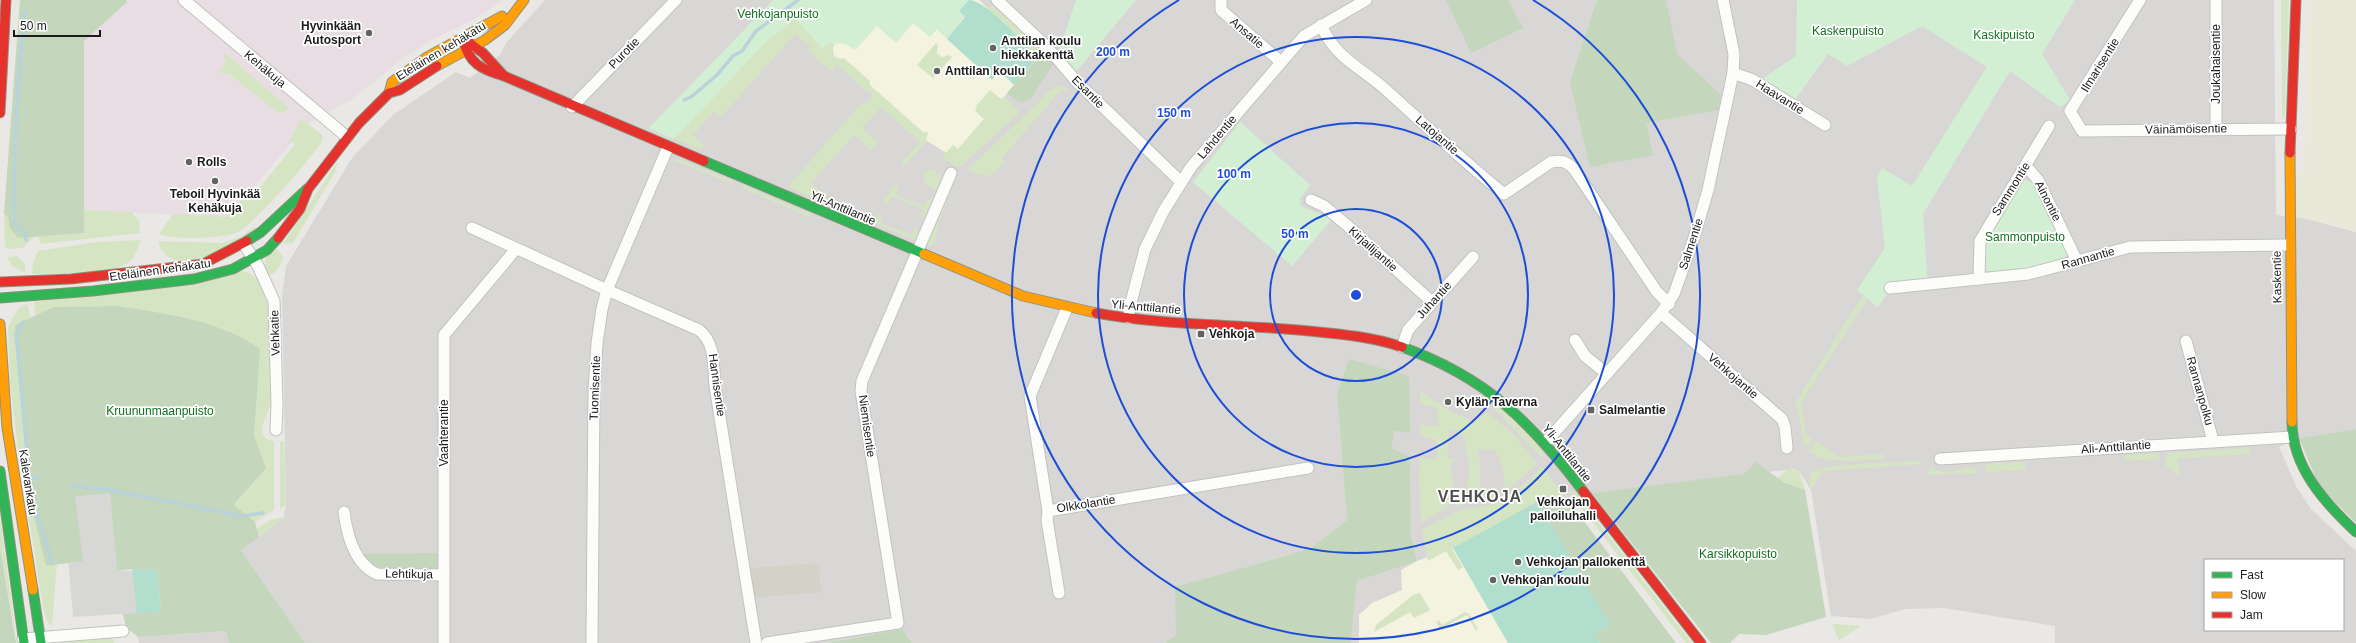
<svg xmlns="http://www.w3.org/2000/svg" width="2356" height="643" font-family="Arial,sans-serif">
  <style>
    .residential { fill: #d8d7d5; fill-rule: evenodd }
    .industrial { fill: #e7dde2 }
    .education { fill: #f3f3df }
    .religious { fill: #d7d7d5 }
    .construction { fill: #d2d2c6 }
    .farmland { fill: #e8e9d8 }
    .grass { fill: #d5e5c4 }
    .forest { fill: #c4d6bb }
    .park { fill: #d2efd4 }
    .pitch { fill: #b2decd }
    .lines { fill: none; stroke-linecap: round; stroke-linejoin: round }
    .stream { stroke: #b9d3db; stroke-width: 3.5 }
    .street-casing { stroke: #c2c2c0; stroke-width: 13 }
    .fast-casing { stroke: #8f917e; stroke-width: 11 }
    .slow-casing { stroke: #8f917e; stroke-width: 11 }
    .jam-casing { stroke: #8f917e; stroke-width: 11 }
    .street { stroke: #fcfcfb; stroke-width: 11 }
    .fast { stroke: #30b455; stroke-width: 9 }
    .slow { stroke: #ff9f0a; stroke-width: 9 }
    .jam { stroke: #e5322d; stroke-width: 9 }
    .ring { fill: none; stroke: #1d4ed8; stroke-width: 2 }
    .poi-dot { fill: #636361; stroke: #fff; stroke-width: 1.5 }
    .labels { text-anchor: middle; stroke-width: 3.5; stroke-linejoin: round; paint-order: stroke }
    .park-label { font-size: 12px; fill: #136f1e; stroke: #fff }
    .poi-label { font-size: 12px; font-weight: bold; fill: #1b1b1b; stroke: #fff; text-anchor: start }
    .street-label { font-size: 12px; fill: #1b1b1b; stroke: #fff }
    .district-label { font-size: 16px; font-weight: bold; letter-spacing: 1px; fill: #4e4e4e; stroke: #fff }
    .centre { fill: #1d4ed8; stroke: #fff; stroke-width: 2 }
    .ring-label { font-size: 12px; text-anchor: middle; font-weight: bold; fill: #1d4ed8; stroke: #fff; stroke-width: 3.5; stroke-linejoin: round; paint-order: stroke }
  </style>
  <rect width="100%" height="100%" fill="#e9e8e4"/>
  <!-- residential -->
  <g class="residential">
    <path d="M545 0H2274L2276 215 2303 218 2356 232V429L2299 438 2279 447 2297 488 2311 509 2356 551V643H2055V626L1944 608 1905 609 1871 619 1831 616 1811 490 1799 471 1793 469 1592 493 1567 499 1676 643H1351L1357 581 1417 560 1411 535 1410 457 1392 448 1394 431 1410 432 1349 359 1337 394 1347 520 1310 549 1176 587V635L1165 643H912L902 629 827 643H305L241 550 283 519 286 506 282 295 286 266 352 158 393 115 456 72 470 78 500 55 506 43ZM2205 560H2343V630H2205Z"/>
    <polygon points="226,631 229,643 139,643 138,637"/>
  </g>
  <!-- industrial -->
  <polygon class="industrial" points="126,0 503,0 475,19 435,38 405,57 352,99 308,124 227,217 84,210 84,41 127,2"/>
  <!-- education -->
  <g class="education">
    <polygon points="823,0 979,0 1038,57 953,157 927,141 822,48"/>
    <polygon points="1538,501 1600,643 1359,643 1359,615 1372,603 1402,590 1401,570 1417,561 1453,548"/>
  </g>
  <!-- religious -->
  <polygon class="religious" points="110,493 117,571 157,570 137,613 73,617 63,499"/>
  <!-- construction -->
  <polygon class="construction" points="819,563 821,592 753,598 751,568"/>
  <!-- farmland -->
  <polygon class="farmland" points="2310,0 2356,0 2356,232 2303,218 2295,210 2295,173 2305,172"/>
  <!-- grass -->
  <g class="grass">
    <polygon points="843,0 832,43 847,44 835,44 833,48 834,56 840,59 844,58 870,81 870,85 924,133 926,131 928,133 925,143 905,166 901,163 920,142 881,107 862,128 875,140 878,137 877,144 871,150 854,135 811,183 827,198 824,202 790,188 790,184 858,107 871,100 872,92 865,90 837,65 831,71 808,51 811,47 795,34 721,117 714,111 693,135 704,145 702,150 649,128 772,6"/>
    <polygon points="2281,0 2289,0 2285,113 2282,120"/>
    <polygon points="991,5 1000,13 1003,11 1044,52 1038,57 987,9"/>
    <polygon points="936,43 938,45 937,54 943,57 949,55 952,57 933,78 917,65"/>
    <polygon points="223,53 227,55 289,108 280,114 230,75 218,72 226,62"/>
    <path d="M1059 86 1068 88 1066 91 1062 89 1001 159 1006 160C989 179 991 179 967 170L1038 103 1047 92Z"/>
    <polygon points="990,90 1001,99 1004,97 1018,110 1018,114 959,168 942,157 953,145 958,149 984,119 975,111 977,108 976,106"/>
    <path d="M301 118 322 135V141C311 159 255 223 238 232 223 239 175 240 159 234L173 214 227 217 247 194 252 197 295 144 292 142 287 147Z"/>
    <polygon points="678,159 733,181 732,184 673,160"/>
    <polygon points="338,161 335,172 293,243 283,244"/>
    <path d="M931 169 941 176 937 190C928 186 922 183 924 173Z"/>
    <polygon points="742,185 812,215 811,218 742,188"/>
    <polygon points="895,185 899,187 896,195 924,206 927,200 932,200 924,219 921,217 923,209 891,196 888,204 883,202"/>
    <polygon points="953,185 938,224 935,243 929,246 928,242 930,236"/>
    <polygon points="84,210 131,212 139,221 140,233 40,244 39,236 84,233"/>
    <polygon points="4,213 9,219 18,238 34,237 22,248 8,249 5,247"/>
    <polygon points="878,213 882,217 880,223 911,235 915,228 919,231 915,240 874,223"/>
    <path d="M254 227 258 229C236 244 169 285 158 241L222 243 242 236Z"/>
    <path d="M140 240C139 247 136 255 131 260 114 277 55 273 32 274L33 263 38 251 97 242Z"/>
    <path d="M277 249 283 257C281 264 277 274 269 275L265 265 266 256Z"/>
    <polygon points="17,256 25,263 25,273 12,266 7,257"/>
    <path d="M241 271C276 275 269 339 270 365 270 377 272 392 270 405 268 414 260 424 263 434 264 439 269 441 274 441V510L255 522 234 506 266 468 254 435 259 349 180 317 118 306 54 307 36 316 34 302Z"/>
    <polygon points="1919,289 1919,291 1887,294 1878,307 1867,299 1801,403 1806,434 1812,439 1807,447 1804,443 1796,402 1862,296"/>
    <polygon points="27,304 31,318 16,325 16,334 30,501 46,566 57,564 52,626 47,621 44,612 19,457 10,383 8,327 18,309"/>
    <path d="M1420 392 1460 417 1461 415 1474 423 1487 412 1513 434 1537 463 1505 493 1503 468 1495 449 1477 450 1480 462V488H1491L1497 497 1457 506 1455 504C1477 483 1467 465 1465 437L1459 436 1458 430 1449 431 1447 458 1455 459 1450 466 1454 488 1448 507 1421 523 1419 477 1420 459H1438L1436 440 1421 435 1420 425 1438 427V410L1433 406 1420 404Z"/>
    <polygon points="1498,405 1534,441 1545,455 1540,456 1495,409"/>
    <polygon points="280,441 284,441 286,506 280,509"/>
    <path d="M1816 442 1840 457 1884 454 1882 459C1863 460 1824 465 1809 451Z"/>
    <polygon points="2250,448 2252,454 2178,458 2179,476 2165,465 2167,453"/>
    <polygon points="2158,453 2159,459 2124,461 2125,455"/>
    <path d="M1920 461 1921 464 1822 471 1811 490C1810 484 1808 478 1812 473 1822 463 1902 462 1920 461Z"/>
    <polygon points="2025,462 2025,470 1986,472 1986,464"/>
    <path d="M1930 466C1939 477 1965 469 1976 466L1978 473 1928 475Z"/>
    <polygon points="1542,467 1567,499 1538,501 1452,549 1463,567 1458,570 1446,551 1428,561 1422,530 1457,511 1497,503 1515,492"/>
    <polygon points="1788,469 1799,471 1805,490 1783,482 1777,478"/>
    <polygon points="1573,490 1692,643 1686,643 1569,492"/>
    <polygon points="0,517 17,643 0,548"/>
    <polygon points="283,517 292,517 283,519 259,537 257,529 270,520"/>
    <polygon points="1420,593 1430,610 1414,618 1410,612 1374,632 1376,625 1413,595"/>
    <polygon points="1465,612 1469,614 1478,629 1476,631 1467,615 1440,629 1436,622 1439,620 1442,625"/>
    <polygon points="1832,624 1861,626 1839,640"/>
    <polygon points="111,636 114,643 63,643 67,640"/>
  </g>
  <!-- forest -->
  <g class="forest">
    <polygon points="20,0 126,0 127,2 84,41 84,233 18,238 9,227 9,219 4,213"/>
    <polygon points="1446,0 1508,0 1523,28 1471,53"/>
    <polygon points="1597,0 1666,0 1677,54 1721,95 1718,110 1646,123 1653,155 1590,167 1570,82"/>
    <path d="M1044 52 1054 63 1031 98C1022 107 1015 100 1007 93Z"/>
    <path d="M118 306C166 314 220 320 260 349L254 435 266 468 234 505 255 522 259 537 241 550 305 643H229L226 631 138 637 126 627 123 614 161 611 157 570 132 569 117 571 110 493 75 497 83 561 46 566 30 501 15 325 54 307Z"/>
    <polygon points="1349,359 1409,376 1410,433 1394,431 1392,448 1410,457 1411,535 1417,561 1357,581 1351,643 1165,643 1176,635 1175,587 1310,549 1347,520 1337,394"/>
    <polygon points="2356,429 2356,523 2319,486 2299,438"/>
    <polygon points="1756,462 1783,482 1805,490 1826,617 1766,635 1739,634 1730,643 1711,643 1592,493 1744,474"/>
    <polygon points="1567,499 1676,643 1600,643 1594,634 1610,626 1538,501"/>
    <polygon points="0,548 16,643 0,643"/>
    <polygon points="439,553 439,569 378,568 371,566 361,554"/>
    <polygon points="902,629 912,643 827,643"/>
  </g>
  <!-- park -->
  <g class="park">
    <path d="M773 0H969L959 11 965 16 947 39 937 29 930 37 913 23 896 43 877 26 855 50C843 41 835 40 822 48L795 18 766 42 674 139 649 128Z"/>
    <polygon points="1076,0 1136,0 1075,73 1058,54"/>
    <polygon points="1797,0 2075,0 2042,54 2070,100 2060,107 2010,71 1923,214 1928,288 1887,294 1878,307 1857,290 1885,248 1877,177 1882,168 1912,186 1987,67 1922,26 1847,66 1828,54 1795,100 1762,79 1796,56"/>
    <polygon points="1240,122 1310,185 1300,199 1301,206 1332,219 1292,266 1193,182"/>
    <path d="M2026 180 2034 183 2068 254C2054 270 2009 271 1989 272L1984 267 1986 241 2022 182Z"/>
  </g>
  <!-- pitch -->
  <g class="pitch">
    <path d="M969 0C986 0 1024 44 1038 57L1014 85 1002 73H998L992 80 947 39 965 17 959 11Z"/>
    <polygon points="1538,501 1610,625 1595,634 1600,643 1508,643 1453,548"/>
    <polygon points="132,569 157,570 161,611 137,613"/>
  </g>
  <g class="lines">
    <!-- stream -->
    <g class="stream">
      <path d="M25 11C17 82 13 154 15 225L25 234 26 240"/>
      <polyline points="684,100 691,97 717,75 733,56 742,51 756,31 798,0"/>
      <polyline points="23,322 16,334 29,473 37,517 45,538 52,563"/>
      <polyline points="30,478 39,478"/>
      <polyline points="71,486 110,490 242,516 263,513"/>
    </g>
    <!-- street casing -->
    <g class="street-casing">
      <g id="street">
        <polyline points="184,0 347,137"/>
        <polyline points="997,0 1047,47 1077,82 1181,182"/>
        <polyline points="1221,0 1221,10 1281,62"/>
        <polyline points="2140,0 2070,111 2082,131 2291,129"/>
        <path d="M1321 25C1336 59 1359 66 1385 89 1424 124 1463 161 1504 194L1551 162C1561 160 1566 161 1574 169L1657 292 1669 304"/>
        <polyline points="1733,73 1753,80 1825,125"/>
        <polyline points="572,107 676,0"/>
        <polyline points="2216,129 2216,0"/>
        <polyline points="2026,166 2038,180 2077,261"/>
        <polyline points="1311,200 1324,206 1349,227 1432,302"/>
        <path d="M472 228 607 290 699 330C716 343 713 366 715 386L756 643"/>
        <polyline points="244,244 258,266 274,301 277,404 276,430"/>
        <polyline points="1979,279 1980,241 2049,126"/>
        <polyline points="1890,288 2028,274 2130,247 2288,245"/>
        <polyline points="1067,308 1030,396 1048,511 1308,468"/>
        <polyline points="1661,313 1782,419 1785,427 1787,448"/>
        <polyline points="1129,318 1129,310 1145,249 1163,212 1191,167 1304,36 1366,0"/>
        <polyline points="1575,340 1585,356 1607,374"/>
        <polyline points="2186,341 2213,441"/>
        <polyline points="1402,347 1408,330 1473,257"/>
        <polyline points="1545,443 1661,313 1674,294 1694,238 1708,190 1733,73 1734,54 1723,0"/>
        <polyline points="1940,459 2292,437"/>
        <polyline points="1048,511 1047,520 1059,593"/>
        <path d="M344 512C347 535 354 564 377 574L444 575"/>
        <polyline points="23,639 123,631"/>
        <polyline points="444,643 444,335 516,249"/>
        <polyline points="592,643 594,391 597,343 602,309 607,290 668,147"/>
        <polyline points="767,643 898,623 861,391 862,381 951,173"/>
      </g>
    </g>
    <!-- fast casing -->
    <g class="fast-casing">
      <g id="fast">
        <polyline points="704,161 924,254"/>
        <polyline points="247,241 261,232 307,189"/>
        <polyline points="0,298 93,291 194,279 233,269 267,250 278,238"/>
        <path d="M1402 347C1486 377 1531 422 1583 491"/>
        <path d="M2292 422C2292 467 2325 503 2356 532"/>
        <polyline points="0,471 24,643"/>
        <polyline points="33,590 41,643"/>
      </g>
    </g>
    <!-- slow casing -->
    <g class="slow-casing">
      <g id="slow">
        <polyline points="437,66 485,40 505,25 524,0"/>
        <polyline points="389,93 392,82 427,57 502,16"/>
        <polyline points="2290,153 2292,422"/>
        <polyline points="924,254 1023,296 1096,313"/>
        <polyline points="0,324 7,428 33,590"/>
      </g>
    </g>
    <!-- jam casing -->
    <g class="jam-casing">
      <g id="jam">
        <path d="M463 39C468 63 482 70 504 76L704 161"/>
        <polyline points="467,41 483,53 504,76"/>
        <polyline points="0,113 6,0"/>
        <polyline points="2290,153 2296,0"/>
        <polyline points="278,238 300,209 308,189 359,123 389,93 400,90 437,66"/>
        <polyline points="0,282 71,279 203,264 247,241"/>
        <path d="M1096 313C1166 326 1238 324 1309 331 1340 334 1373 337 1402 347"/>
        <polyline points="1583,491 1701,643"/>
      </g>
    </g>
    <!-- street -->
    <use href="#street" class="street"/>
    <!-- fast -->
    <use href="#fast" class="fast"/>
    <!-- slow -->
    <use href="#slow" class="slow"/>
    <!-- jam -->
    <use href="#jam" class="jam"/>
  </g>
  <!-- distance rings -->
  <g class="ring">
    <circle cx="1356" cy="295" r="86"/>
    <circle cx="1356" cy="295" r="172"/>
    <circle cx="1356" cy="295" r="258"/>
    <path d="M1533 0A344 344 0 1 1 1179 0"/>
  </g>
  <!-- markers -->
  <g class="poi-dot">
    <circle cx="369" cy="33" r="4"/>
    <circle cx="993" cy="48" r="4"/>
    <circle cx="937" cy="71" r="4"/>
    <circle cx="189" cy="162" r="4"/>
    <circle cx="215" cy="181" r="4"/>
    <rect x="1197" y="330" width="8" height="8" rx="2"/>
    <circle cx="1448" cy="402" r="4"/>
    <rect x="1587" y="406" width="8" height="8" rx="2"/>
    <rect x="1559" y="485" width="8" height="8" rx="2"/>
    <circle cx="1518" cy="562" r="4"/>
    <circle cx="1493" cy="580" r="4"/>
  </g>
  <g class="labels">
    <!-- park labels -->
    <g class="park-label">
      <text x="778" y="18">Vehkojanpuisto</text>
      <text x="1848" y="35">Kaskenpuisto</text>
      <text x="2004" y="39">Kaskipuisto</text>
      <text x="2025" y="241">Sammonpuisto</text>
      <text x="160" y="415">Kruununmaanpuisto</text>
      <text x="1738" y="558">Karsikkopuisto</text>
    </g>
    <!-- poi labels -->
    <g class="poi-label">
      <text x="361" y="30" text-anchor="end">Hyvinkään<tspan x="361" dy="14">Autosport</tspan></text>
      <text x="1001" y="45">Anttilan koulu<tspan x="1001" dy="14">hiekkakenttä</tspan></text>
      <text x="945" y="75">Anttilan koulu</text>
      <text x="197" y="166">Rolls</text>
      <text x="215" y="198" text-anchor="middle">Teboil Hyvinkää<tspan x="215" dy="14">Kehäkuja</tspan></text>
      <text x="1209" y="338">Vehkoja</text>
      <text x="1456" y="406">Kylän Taverna</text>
      <text x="1599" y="414">Salmelantie</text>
      <text x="1563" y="506" text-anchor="middle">Vehkojan<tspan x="1563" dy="14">palloiluhalli</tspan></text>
      <text x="1526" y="566">Vehkojan pallokenttä</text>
      <text x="1501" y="584">Vehkojan koulu</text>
    </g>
    <!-- street labels -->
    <g class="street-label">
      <text transform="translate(1247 33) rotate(41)" y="4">Ansatie</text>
      <text transform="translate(441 51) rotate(-31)" y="4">Eteläinen kehäkatu</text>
      <text transform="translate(624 53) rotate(-46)" y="4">Purotie</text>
      <text transform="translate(2216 64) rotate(-90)" y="4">Joukahaisentie</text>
      <text transform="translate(2100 65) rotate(-58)" y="4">Ilmarisentie</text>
      <text transform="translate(265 69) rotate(40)" y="4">Kehäkuja</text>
      <text transform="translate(1088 92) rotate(45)" y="4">Esantie</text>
      <text transform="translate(1780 97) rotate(32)" y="4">Haavantie</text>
      <text transform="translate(2186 129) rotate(-1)" y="4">Väinämöisentie</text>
      <text transform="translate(1437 135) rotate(41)" y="4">Latojantie</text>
      <text transform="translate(1217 137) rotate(-50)" y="4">Lahdentie</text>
      <text transform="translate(2011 189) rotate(-58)" y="4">Sammontie</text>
      <text transform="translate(2048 201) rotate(63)" y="4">Ainontie</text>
      <text transform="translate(843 208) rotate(23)" y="4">Yli-Anttilantie</text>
      <text transform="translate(1691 244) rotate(-72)" y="4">Salmentie</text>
      <text transform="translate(1373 249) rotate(42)" y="4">Kirjailijantie</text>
      <text transform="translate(2088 258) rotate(-16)" y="4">Rannantie</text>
      <text transform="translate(160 270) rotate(-8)" y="4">Eteläinen kehäkatu</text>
      <text transform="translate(2277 277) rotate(-91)" y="4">Kaskentie</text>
      <text transform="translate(1434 300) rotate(-48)" y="4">Juhantie</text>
      <text transform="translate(1146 307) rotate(5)" y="4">Yli-Anttilantie</text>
      <text transform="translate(275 333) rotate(-92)" y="4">Vehkatie</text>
      <text transform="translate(1733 376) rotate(41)" y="4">Vehkojantie</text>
      <text transform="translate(717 385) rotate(82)" y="4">Hannisentie</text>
      <text transform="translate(595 388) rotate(-88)" y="4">Tuomisentie</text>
      <text transform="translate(2200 391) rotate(74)" y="4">Rannanpolku</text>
      <text transform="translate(867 426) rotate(82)" y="4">Niemisentie</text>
      <text transform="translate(444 433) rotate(-90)" y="4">Vaahterantie</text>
      <text transform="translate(2116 447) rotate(-4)" y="4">Ali-Anttilantie</text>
      <text transform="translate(1567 453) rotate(51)" y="4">Yli-Anttilantie</text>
      <text transform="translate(28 482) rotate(81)" y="4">Kalevankatu</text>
      <text transform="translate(1086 504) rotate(-9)" y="4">Olkkolantie</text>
      <text transform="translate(409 574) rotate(1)" y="4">Lehtikuja</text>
    </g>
    <!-- district labels -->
    <g class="district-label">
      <text x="1480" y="502">VEHKOJA</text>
    </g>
  </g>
  <circle cx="1356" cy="295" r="6" class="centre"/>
  <g class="ring-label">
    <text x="1113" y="56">200 m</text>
    <text x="1174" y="117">150 m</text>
    <text x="1234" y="178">100 m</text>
    <text x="1295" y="238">50 m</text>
  </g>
  <!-- legend -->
  <rect x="2204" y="559" width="140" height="72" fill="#ffffff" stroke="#a4a4a4"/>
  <rect x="2212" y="572" width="20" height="6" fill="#30b455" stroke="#a4a4a4"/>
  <text x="2240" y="579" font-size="12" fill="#1b1b1b">Fast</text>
  <rect x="2212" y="592" width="20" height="6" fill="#ff9f0a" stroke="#a4a4a4"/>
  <text x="2240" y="599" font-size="12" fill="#1b1b1b">Slow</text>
  <rect x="2212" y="612" width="20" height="6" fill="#e5322d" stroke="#a4a4a4"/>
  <text x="2240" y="619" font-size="12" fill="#1b1b1b">Jam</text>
  <!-- scale -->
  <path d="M14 30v6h86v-6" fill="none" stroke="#1b1b1b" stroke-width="2"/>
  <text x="20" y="30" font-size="12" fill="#1b1b1b" stroke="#ffffff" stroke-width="3" paint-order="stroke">50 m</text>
</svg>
